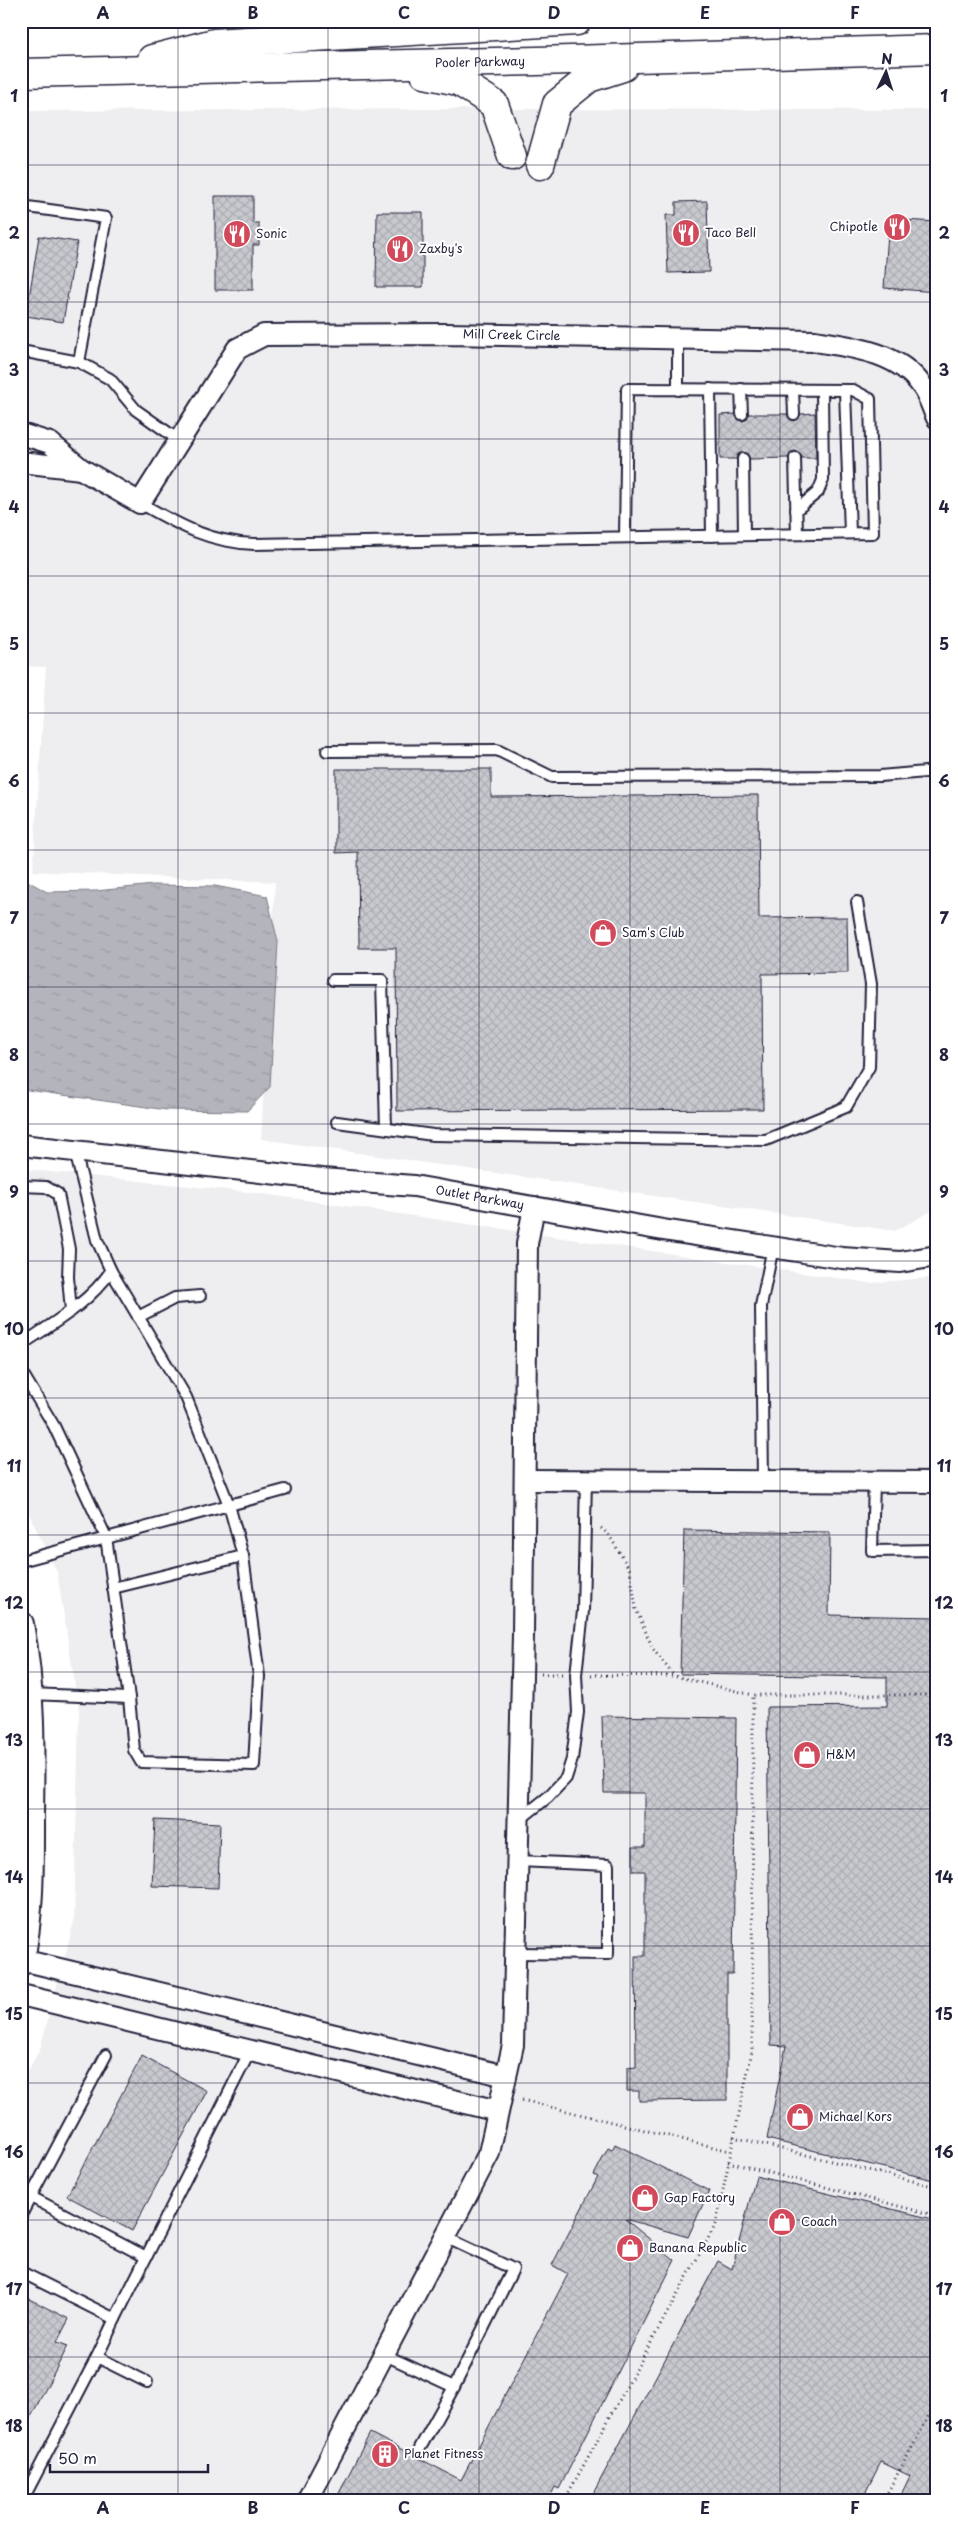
<svg xmlns="http://www.w3.org/2000/svg" width="958" height="2522" font-family="'Playpen Sans',sans-serif">
  <style>
    .built { fill: #eeeef1 }
    .water { fill: url(#water-ripples); stroke: #7a7a88 }
    .building { fill: url(#building-cross-hatch); stroke: #22223b }
    .lines { fill: none; stroke-linecap: round; stroke-linejoin: round }
    .service-casing { stroke: #22223b; stroke-width: 14 }
    .minor-casing { stroke: #22223b; stroke-width: 24 }
    .tertiary-casing { stroke: #22223b; stroke-width: 28 }
    .primary-casing { stroke: #22223b; stroke-width: 31 }
    .path { stroke: #22223b; stroke-width: 3; stroke-dasharray: 1 4; stroke-linecap: butt }
    .service { stroke: #fff; stroke-width: 10 }
    .minor { stroke: #fff; stroke-width: 20 }
    .tertiary { stroke: #fff; stroke-width: 24 }
    .primary { stroke: #fff; stroke-width: 28 }
    .grid { fill: none; stroke: #22223b; stroke-width: 1; stroke-opacity: 0.55 }
    .labels { text-anchor: middle; stroke-width: 4; stroke-linejoin: round; paint-order: stroke }
    .street-label { font-size: 12px; fill: #22223b; stroke: #fff }
    .poi-label { font-size: 12px; fill: #22223b; stroke: #fff; text-anchor: start }
    .neatline { fill: none; stroke: #22223b; stroke-width: 2 }
    .grid-label { font-size: 16px; text-anchor: middle; font-weight: bold; fill: #22223b }
  </style>
  <defs>
    <pattern id="water-ripples" width="26" height="14" patternUnits="userSpaceOnUse" patternTransform="scale(1.25)"><rect width="26" height="14" fill="#b4b4bc"/><path d="M2 4q2-2 4 0t4 0M15 11q2-2 4 0t4 0" fill="none" stroke="#9a9aa2"/></pattern>
    <pattern id="building-cross-hatch" width="8" height="8" patternUnits="userSpaceOnUse" patternTransform="scale(1.25)"><rect width="8" height="8" fill="#c8c8cf"/><path d="M0 0l8 8M0 8l8-8" fill="none" stroke="#acacb3"/></pattern>
  </defs>
  <rect width="100%" height="100%" fill="#fff"/>
  <filter id="ink" filterUnits="userSpaceOnUse"><feTurbulence type="fractalNoise" baseFrequency=".02" numOctaves="2"/><feDisplacementMap in="SourceGraphic" scale="10" xChannelSelector="R" yChannelSelector="G"/><feConvolveMatrix kernelMatrix="1 2 1 2 8 2 1 2 1" color-interpolation-filters="sRGB"/></filter>
  <g filter="url(#ink)">
    <!-- built -->
    <g class="built">
      <polygon points="469,109 937,110 937,1208 895,1231 261,1139 275,882 33,871 46,667 21,666 21,111"/>
      <polygon points="21,1169 257,1193 870,1283 937,1277 937,2501 21,2501 21,2083 40,2049 74,1922 79,1711 57,1572 21,1498"/>
    </g>
    <!-- water -->
    <polygon class="water" points="21,854 24,879 47,892 96,891 153,885 215,886 267,896 278,942 270,1087 247,1111 167,1110 21,1089"/>
    <!-- building -->
    <g class="building">
      <polygon points="215,196 253,196 253,223 259,223 259,245 253,245 253,290 215,290"/>
      <polygon points="707,201 709,272 668,273 666,215 676,215 676,202"/>
      <polygon points="377,212 423,212 423,287 376,287"/>
      <polygon points="889,219 937,222 937,292 884,288"/>
      <polygon points="39,236 77,242 63,322 26,316"/>
      <polygon points="815,413 816,458 802,458 801,454 795,451 791,452 788,458 750,459 747,453 742,452 737,455 736,459 720,459 720,415 735,414 742,421 746,420 749,414 787,414 789,418 794,421 798,419 801,414"/>
      <polygon points="336,769 491,769 491,797 758,795 759,918 847,917 848,973 762,974 763,1109 397,1111 396,948 359,948 358,852 336,853"/>
      <polygon points="684,1530 830,1532 829,1615 937,1617 937,2181 767,2139 786,2046 771,2045 767,1707 887,1706 887,1677 680,1674"/>
      <polygon points="602,1716 736,1718 733,1974 727,1974 727,2100 639,2101 639,2091 627,2091 627,2068 636,2067 635,1956 645,1956 645,1871 633,1871 633,1847 645,1847 645,1793 604,1793"/>
      <polygon points="155,1820 220,1823 218,1888 152,1886"/>
      <polygon points="142,2056 207,2091 132,2231 67,2196"/>
      <polygon points="615,2144 709,2191 688,2237 625,2219 675,2260 559,2489 555,2487 548,2501 335,2501 370,2433 461,2480 568,2274 552,2265 598,2177 594,2175 608,2148 612,2150"/>
      <polygon points="756,2176 937,2220 937,2501 898,2501 910,2476 881,2462 861,2501 589,2501 718,2261 732,2269"/>
      <polygon points="21,2295 69,2319 57,2342 68,2346 21,2436"/>
    </g>
    <g class="lines">
      <!-- service casing -->
      <g class="service-casing">
        <g id="service">
          <polyline points="21,206 106,218 79,362"/>
          <polyline points="21,351 79,362 110,379 136,410 180,441"/>
          <polyline points="710,389 712,536"/>
          <polyline points="741,389 742,414"/>
          <polyline points="678,390 678,340"/>
          <polyline points="793,390 794,414"/>
          <polyline points="845,390 850,533"/>
          <polyline points="795,458 797,534"/>
          <polyline points="743,459 744,535"/>
          <path d="M140 503C179 525 208 542 254 544L873 533 870 399 853 390 627 389 625 537"/>
          <polyline points="796,510 818,492 823,480 822,390"/>
          <polyline points="327,751 497,750 552,777 880,776 937,771"/>
          <polyline points="333,980 382,980 386,1128"/>
          <polyline points="337,1122 433,1135 766,1140 846,1107 869,1067 871,984 857,902"/>
          <polyline points="21,1186 46,1187 58,1194 69,1249 68,1277 71,1311"/>
          <polyline points="111,1271 186,1397 229,1505 243,1556 113,1588"/>
          <polyline points="138,1317 175,1298 200,1296"/>
          <path d="M21 1345C53 1323 88 1304 111 1271L97 1240 75 1151"/>
          <polyline points="21,1371 54,1426 106,1537 129,1698 134,1750 141,1762 254,1765 259,1676 243,1556"/>
          <polyline points="763,1481 761,1306 773,1247"/>
          <polyline points="874,1482 872,1551 937,1550"/>
          <polyline points="21,1561 285,1490"/>
          <polyline points="30,1694 129,1698"/>
          <polyline points="519,1820 548,1797 566,1778 572,1759 578,1712 576,1675 583,1611 586,1480"/>
          <polyline points="515,1953 608,1954 608,1865 518,1861"/>
          <polyline points="31,2197 146,2257"/>
          <polyline points="21,2215 106,2055"/>
          <polyline points="21,2272 115,2319 97,2357"/>
          <polyline points="115,2319 250,2051"/>
          <polyline points="385,2355 454,2387"/>
          <polyline points="420,2448 454,2387 513,2269 445,2237"/>
          <polyline points="22,2501 97,2357 147,2382"/>
        </g>
      </g>
      <!-- minor casing -->
      <g class="minor-casing">
        <g id="minor">
          <path id="s1" d="M21 434 50 443 81 469 140 503 237 349 264 335 447 334 815 341C853 347 898 352 922 386 929 395 932 408 937 418"/>
          <polyline points="21,462 81,469"/>
          <path id="s2" d="M21 1145 322 1179 414 1186 663 1230 842 1258 900 1262 937 1256"/>
          <polyline points="525,1480 937,1482"/>
          <polyline points="22,1960 506,2076"/>
          <polyline points="21,1995 498,2111"/>
          <polyline points="307,2501 489,2153 513,2045 523,1635 527,1244 534,1207"/>
        </g>
      </g>
      <!-- tertiary casing -->
      <g class="tertiary-casing">
        <path id="tertiary" d="M21 1624C33 1688 32 1750 31 1815 31 1864 32 1915 21 1963"/>
      </g>
      <!-- primary casing -->
      <g class="primary-casing">
        <g id="primary">
          <polyline points="152,59 214,43 577,21"/>
          <path id="s3" d="M21 73 537 61 937 49"/>
          <polyline points="425,74 458,81 494,104 512,156"/>
          <polyline points="540,165 557,104 589,78 623,67"/>
        </g>
      </g>
      <!-- path -->
      <g class="path">
        <polyline points="601,1528 609,1535 630,1570 636,1609 653,1649 674,1676"/>
        <polyline points="541,1674 562,1674"/>
        <polyline points="591,1675 674,1676 753,1695"/>
        <polyline points="522,2100 730,2151"/>
        <polyline points="733,2137 937,2187"/>
        <polyline points="728,2162 937,2216"/>
        <polyline points="564,2501 716,2224 752,2051 753,1695 937,1695"/>
        <polyline points="883,2501 937,2401"/>
      </g>
      <!-- service -->
      <use href="#service" class="service"/>
      <!-- minor -->
      <use href="#minor" class="minor"/>
      <!-- tertiary -->
      <use href="#tertiary" class="tertiary"/>
      <!-- primary -->
      <use href="#primary" class="primary"/>
    </g>
  </g>
  <!-- grid -->
  <path class="grid" d="M178 21V2501M328 21V2501M479 21V2501M630 21V2501M780 21V2501M21 165H937M21 302H937M21 439H937M21 576H937M21 713H937M21 850H937M21 987H937M21 1124H937M21 1261H937M21 1398H937M21 1535H937M21 1672H937M21 1809H937M21 1946H937M21 2083H937M21 2220H937M21 2357H937"/>
  <!-- icons -->
  <defs>
    <g id="restaurant-disc" transform="scale(1.4375)"><circle r="9.5" fill="#d1495b" stroke="#fff"/><path d="M-5-6h1v4h1v-4h1v4h1v-4h1v5L-1.5 .5V6h-2V.5L-5-1ZM5-6V6H3V1.5H1.5Q1.5-4 5-6Z" fill="#fff"/></g>
    <g id="shop-disc" transform="scale(1.4375)"><circle r="9.5" fill="#d1495b" stroke="#fff"/><path d="M-5-2.5h2.3a2.7 3.5 0 0 1 5.4 0H5L5.5 6h-11ZM-1.5-2.5h3a1.5 2.3 0 0 0-3 0Z" fill="#fff"/></g>
    <g id="building-disc" transform="scale(1.4375)"><circle r="9.5" fill="#d1495b" stroke="#fff"/><path d="M-4-6H4V6H1V3H-1V6H-4ZM-2.5-4.3h1.7v1.8h-1.7ZM.8-4.3h1.7v1.8H.8ZM-2.5-1h1.7V.8h-1.7ZM.8-1h1.7V.8H.8Z" fill="#fff"/></g>
  </defs>
  <g fill-rule="evenodd">
    <use href="#restaurant-disc" x="897" y="227"/>
    <use href="#restaurant-disc" x="686" y="233"/>
    <use href="#restaurant-disc" x="237" y="234"/>
    <use href="#restaurant-disc" x="400" y="249"/>
    <use href="#shop-disc" x="603" y="933"/>
    <use href="#shop-disc" x="807" y="1755"/>
    <use href="#shop-disc" x="800" y="2117"/>
    <use href="#shop-disc" x="645" y="2198"/>
    <use href="#shop-disc" x="782" y="2222"/>
    <use href="#shop-disc" x="630" y="2248"/>
    <use href="#building-disc" x="385" y="2454"/>
  </g>
  <g class="labels">
    <!-- street labels -->
    <g class="street-label">
      <text dy="4" stroke="none"><textPath href="#s3" startOffset="459">Pooler Parkway</textPath></text>
      <text dy="4" stroke="none"><textPath href="#s1" startOffset="599">Mill Creek Circle</textPath></text>
      <text dy="4" stroke="none"><textPath href="#s2" startOffset="462">Outlet Parkway</textPath></text>
    </g>
    <!-- poi labels -->
    <g class="poi-label">
      <text x="878" y="231" text-anchor="end">Chipotle</text>
      <text x="705" y="237">Taco Bell</text>
      <text x="256" y="238">Sonic</text>
      <text x="419" y="253">Zaxby's</text>
      <text x="622" y="937">Sam's Club</text>
      <text x="826" y="1759">H&amp;M</text>
      <text x="819" y="2121">Michael Kors</text>
      <text x="664" y="2202">Gap Factory</text>
      <text x="801" y="2226">Coach</text>
      <text x="649" y="2252">Banana Republic</text>
      <text x="404" y="2458">Planet Fitness</text>
    </g>
  </g>
  <!-- margin -->
  <rect width="958" height="2522" fill="none" stroke="#fff" stroke-width="55"/>
  <!-- north arrow -->
  <g transform="translate(886 72) rotate(4)" stroke="#ffffff" stroke-width="4" paint-order="stroke">
  <path d="M0-4L9 19L0 12L-9 19Z" fill="#22223b"/>
  <text y="-8" font-size="14" font-weight="bold" text-anchor="middle" fill="#22223b">N</text>
  </g>
  <!-- scale -->
  <path d="M50 2464v8h158v-8" fill="none" stroke="#22223b" stroke-width="2.5"/>
  <text x="58" y="2464" font-size="15" fill="#22223b" stroke="#ffffff" stroke-width="4" paint-order="stroke">50 m</text>
  <rect x="28" y="28" width="902" height="2466" class="neatline"/>
  <g class="grid-label">
    <text x="103" y="19">A</text>
    <text x="253" y="19">B</text>
    <text x="404" y="19">C</text>
    <text x="554" y="19">D</text>
    <text x="705" y="19">E</text>
    <text x="855" y="19">F</text>
    <text x="14" y="102">1</text>
    <text x="944" y="102">1</text>
    <text x="14" y="239">2</text>
    <text x="944" y="239">2</text>
    <text x="14" y="376">3</text>
    <text x="944" y="376">3</text>
    <text x="14" y="513">4</text>
    <text x="944" y="513">4</text>
    <text x="14" y="650">5</text>
    <text x="944" y="650">5</text>
    <text x="14" y="787">6</text>
    <text x="944" y="787">6</text>
    <text x="14" y="924">7</text>
    <text x="944" y="924">7</text>
    <text x="14" y="1061">8</text>
    <text x="944" y="1061">8</text>
    <text x="14" y="1198">9</text>
    <text x="944" y="1198">9</text>
    <text x="14" y="1335">10</text>
    <text x="944" y="1335">10</text>
    <text x="14" y="1472">11</text>
    <text x="944" y="1472">11</text>
    <text x="14" y="1609">12</text>
    <text x="944" y="1609">12</text>
    <text x="14" y="1746">13</text>
    <text x="944" y="1746">13</text>
    <text x="14" y="1883">14</text>
    <text x="944" y="1883">14</text>
    <text x="14" y="2020">15</text>
    <text x="944" y="2020">15</text>
    <text x="14" y="2158">16</text>
    <text x="944" y="2158">16</text>
    <text x="14" y="2295">17</text>
    <text x="944" y="2295">17</text>
    <text x="14" y="2432">18</text>
    <text x="944" y="2432">18</text>
    <text x="103" y="2514">A</text>
    <text x="253" y="2514">B</text>
    <text x="404" y="2514">C</text>
    <text x="554" y="2514">D</text>
    <text x="705" y="2514">E</text>
    <text x="855" y="2514">F</text>
  </g>
</svg>
